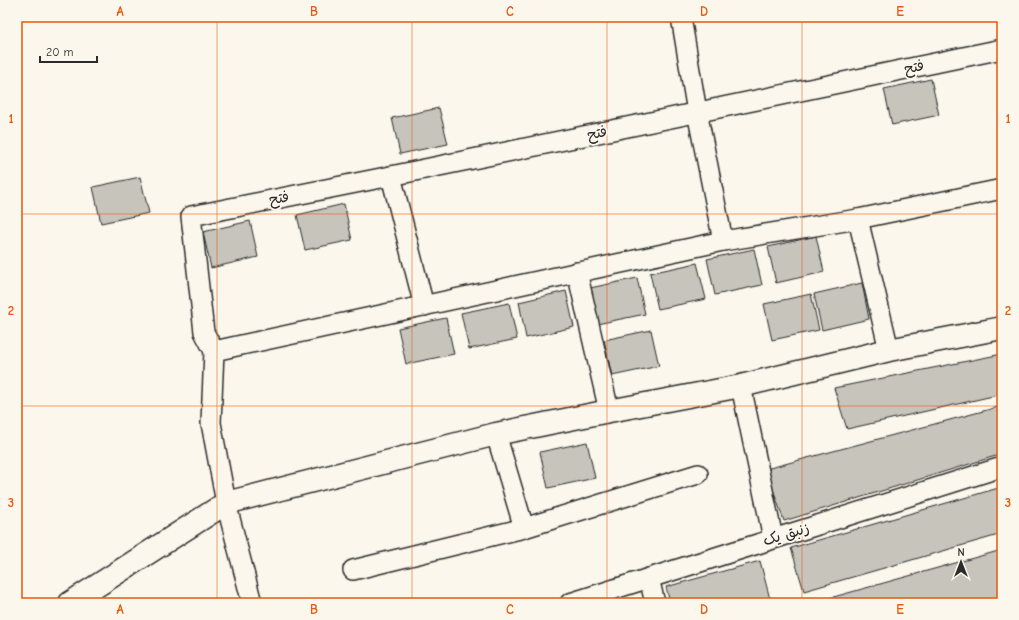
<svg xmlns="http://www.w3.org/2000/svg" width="1019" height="620" font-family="'Comic Neue','Playpen Sans Arabic',sans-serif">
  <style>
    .building { fill: #c7c4bc; stroke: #2b2b2b }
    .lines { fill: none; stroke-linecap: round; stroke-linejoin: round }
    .minor-casing { stroke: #2b2b2b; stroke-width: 22 }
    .tertiary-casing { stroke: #2b2b2b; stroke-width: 25 }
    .minor { stroke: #fbf7ec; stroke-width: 19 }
    .tertiary { stroke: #fbf7ec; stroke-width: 22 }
    .grid { fill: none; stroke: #e8590c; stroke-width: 1; stroke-opacity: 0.55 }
    .labels { text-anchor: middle; stroke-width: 3.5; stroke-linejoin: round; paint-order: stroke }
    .street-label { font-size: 15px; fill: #2b2b2b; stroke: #fbf7ec }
    .neatline { fill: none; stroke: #e8590c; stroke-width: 1.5 }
    .grid-label { font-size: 13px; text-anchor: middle; font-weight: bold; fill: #e8590c }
  </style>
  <rect width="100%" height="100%" fill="#fbf7ec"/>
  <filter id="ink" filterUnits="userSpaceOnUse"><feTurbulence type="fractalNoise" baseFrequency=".025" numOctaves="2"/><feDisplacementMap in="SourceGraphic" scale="8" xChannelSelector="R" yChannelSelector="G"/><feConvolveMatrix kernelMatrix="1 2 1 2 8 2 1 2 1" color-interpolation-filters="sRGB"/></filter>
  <g filter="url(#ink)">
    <!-- building -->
    <g class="building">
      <polygon points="931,79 939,115 892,125 884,89"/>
      <polygon points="439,108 448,144 400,154 392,118"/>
      <polygon points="140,177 149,213 101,223 93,187"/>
      <polygon points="344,204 352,240 305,250 297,215"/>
      <polygon points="250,221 258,257 211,268 203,232"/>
      <polygon points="816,236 824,272 776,283 768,247"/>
      <polygon points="754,249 762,285 715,295 707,259"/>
      <polygon points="697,263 706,299 658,309 650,273"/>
      <polygon points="637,278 645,314 597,324 590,288"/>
      <polygon points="862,283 869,319 822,330 814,294"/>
      <polygon points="566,291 574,327 526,338 519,302"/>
      <polygon points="811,294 819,330 772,340 764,304"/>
      <polygon points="509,303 517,339 469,349 461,313"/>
      <polygon points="446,318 454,354 406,364 398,328"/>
      <polygon points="651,330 659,366 612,376 604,340"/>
      <polygon points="1002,354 1002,394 847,429 834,388"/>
      <polygon points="1002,406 1002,454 784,521 766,469"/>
      <polygon points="587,442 595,478 548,488 540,452"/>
      <polygon points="1002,487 1002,534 804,591 791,548"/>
      <polygon points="1002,550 1002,603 812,603"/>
      <polygon points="760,561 771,603 670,603 666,587"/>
    </g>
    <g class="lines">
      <!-- minor casing -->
      <g class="minor-casing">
        <g id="minor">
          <polyline points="681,17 697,112 723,241"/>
          <polyline points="391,176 424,306"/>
          <polyline points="858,219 889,350"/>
          <polyline points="577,272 609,411"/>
          <polyline points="214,351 723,241 858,219 1002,189"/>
          <polyline points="741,386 773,538"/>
          <polyline points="496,434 524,528"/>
          <polyline points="353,570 524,528 698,474"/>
          <polyline points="649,578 655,603"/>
          <polyline points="252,603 226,503 211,423 214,351 204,332 191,216 391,176 1002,49"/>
          <polyline points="570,603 1002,467"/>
        </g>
      </g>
      <!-- tertiary casing -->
      <g class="tertiary-casing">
        <polyline id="tertiary" points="70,603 226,503 496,434 609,411 741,386 889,350 1002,328"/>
      </g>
      <!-- minor -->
      <use href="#minor" class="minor"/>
      <!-- tertiary -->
      <use href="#tertiary" class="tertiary"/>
    </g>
  </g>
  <!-- grid -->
  <path class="grid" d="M217 17V603M412 17V603M607 17V603M802 17V603M17 214H1002M17 406H1002"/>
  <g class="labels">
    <!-- street labels -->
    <g class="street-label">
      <text transform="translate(914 67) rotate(-12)" y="5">فتح</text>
      <text transform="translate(597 133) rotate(-12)" y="5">فتح</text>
      <text transform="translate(279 198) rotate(-11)" y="5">فتح</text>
      <text transform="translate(786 534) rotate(-17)" y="5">زنبق یک</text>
    </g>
  </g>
  <!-- margin -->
  <rect width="1019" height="620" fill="none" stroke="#fbf7ec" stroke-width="44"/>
  <!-- north arrow -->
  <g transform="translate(961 562)" stroke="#fbf7ec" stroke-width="3" paint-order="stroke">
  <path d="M0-3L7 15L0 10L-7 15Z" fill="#2b2b2b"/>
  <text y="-6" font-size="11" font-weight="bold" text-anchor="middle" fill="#2b2b2b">N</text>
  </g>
  <!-- scale -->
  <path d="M40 56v6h57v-6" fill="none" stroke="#2b2b2b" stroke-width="2"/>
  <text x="46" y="56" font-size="12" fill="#2b2b2b" stroke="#fbf7ec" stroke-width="3" paint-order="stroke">20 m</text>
  <rect x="22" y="22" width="975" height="576" class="neatline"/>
  <g class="grid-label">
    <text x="120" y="16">A</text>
    <text x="314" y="16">B</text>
    <text x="510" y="16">C</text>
    <text x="704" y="16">D</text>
    <text x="900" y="16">E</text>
    <text x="11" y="123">1</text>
    <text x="1008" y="123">1</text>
    <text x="11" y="315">2</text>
    <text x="1008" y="315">2</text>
    <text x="11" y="507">3</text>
    <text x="1008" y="507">3</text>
    <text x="120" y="614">A</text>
    <text x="314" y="614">B</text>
    <text x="510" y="614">C</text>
    <text x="704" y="614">D</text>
    <text x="900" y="614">E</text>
  </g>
</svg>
